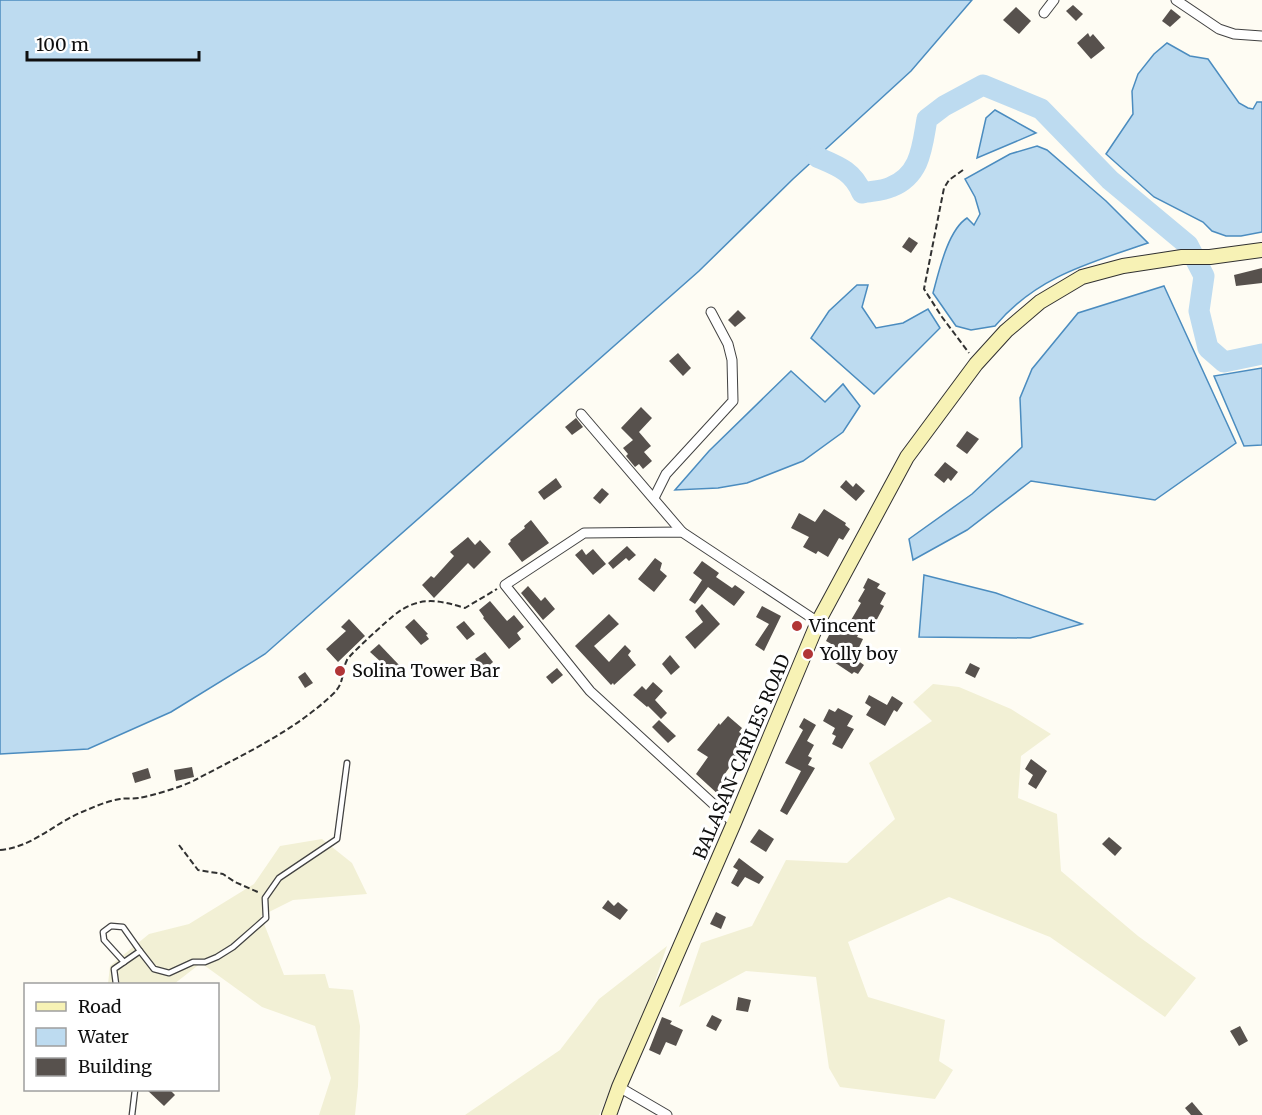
<svg xmlns="http://www.w3.org/2000/svg" width="1262" height="1115" font-family="Merriweather,serif">
  <style>
    .farmland { fill: #f2f0d5 }
    .water { fill: #bddbf0; stroke: #4b8cbf; stroke-width: 1.5 }
    .lines { fill: none; stroke-linecap: round; stroke-linejoin: round }
    .river { stroke: #bddbf0; stroke-width: 21 }
    .building { fill: #57514d }
    .service-casing { stroke: #424242; stroke-width: 7 }
    .minor-casing { stroke: #424242; stroke-width: 11 }
    .secondary-casing { stroke: #313131; stroke-width: 16 }
    .path { stroke: #313131; stroke-width: 2; stroke-dasharray: 6 3; stroke-linecap: butt }
    .service { stroke: #fff; stroke-width: 4.5 }
    .minor { stroke: #fff; stroke-width: 9 }
    .secondary { stroke: #f7f2b5; stroke-width: 14 }
    .poi-dot { fill: #b13536; stroke: #fff; stroke-width: 2 }
    .labels { text-anchor: middle; stroke-width: 6; stroke-linejoin: round; paint-order: stroke }
    .poi-label { font-size: 18px; fill: #0f0f0f; stroke: #fff; text-anchor: start }
    .street-label { font-size: 18px; fill: #0f0f0f; stroke: #fff }
  </style>
  <rect width="100%" height="100%" fill="#fefcf3"/>
  <!-- farmland -->
  <g class="farmland">
    <polygon points="933,684 959,687 1011,709 1051,734 1021,756 1018,798 1057,814 1061,871 1138,936 1196,978 1165,1017 1050,937 949,897 848,942 868,997 945,1020 939,1061 953,1070 935,1099 840,1087 829,1068 816,977 746,971 679,1007 701,943 752,926 786,860 847,863 895,819 869,763 932,721 913,702"/>
    <polygon points="322,839 352,863 367,894 293,900 261,916 284,975 325,974 329,988 353,990 360,1026 358,1086 355,1115 319,1115 331,1078 315,1026 262,1007 201,963 174,984 108,984 110,966 149,934 189,924 254,884 280,846"/>
    <polygon points="667,946 646,1008 599,1115 465,1115 560,1050 599,999"/>
  </g>
  <!-- water -->
  <g class="water">
    <polygon points="0,0 972,0 911,71 793,179 699,271 265,654 171,712 88,749 0,754"/>
    <polygon points="1167,43 1190,56 1208,59 1239,103 1248,108 1253,109 1257,102 1262,102 1262,232 1241,236 1226,236 1212,231 1203,222 1154,197 1106,154 1133,114 1132,91 1138,74 1154,54"/>
    <polygon points="995,110 1036,133 977,158 986,118"/>
    <path d="M1037 146 1047 150 1106 201 1148 243C1089 263 1036 277 995 326L971 330 956 326 933 293C939 271 948 230 967 218L974 225 980 214 975 197 965 179 1010 154Z"/>
    <polygon points="857,285 868,285 862,307 876,328 903,323 928,309 940,328 874,394 811,338 829,311"/>
    <polygon points="1164,286 1236,443 1155,500 1031,481 967,530 913,560 909,539 972,494 1022,447 1020,398 1032,369 1078,313"/>
    <polygon points="1262,368 1262,445 1244,446 1214,376"/>
    <polygon points="791,371 825,402 843,384 860,406 843,432 803,461 747,483 718,488 675,490 709,451"/>
    <polygon points="924,575 996,593 1082,624 1030,638 919,637"/>
  </g>
  <g class="lines">
    <!-- river -->
    <path class="river" d="M817 157C838 166 853 171 862 193 871 191 882 191 891 187 921 175 922 147 927 119L944 106 983 85 1041 109 1110 180 1188 245 1204 276 1199 311 1208 348 1224 362 1262 354"/>
  </g>
  <!-- building -->
  <g class="building">
    <polygon points="1073,5 1083,14 1076,21 1066,11"/>
    <polygon points="1016,7 1031,21 1019,34 1003,20"/>
    <polygon points="1171,9 1181,17 1170,27 1162,21"/>
    <polygon points="1088,33 1090,37 1093,34 1105,48 1091,59 1077,43"/>
    <polygon points="909,237 918,243 911,253 902,247"/>
    <polygon points="1262,268 1262,283 1236,286 1234,275"/>
    <polygon points="738,310 746,318 735,327 728,320"/>
    <polygon points="678,353 691,368 683,376 669,361"/>
    <polygon points="641,407 652,418 639,432 651,446 644,452 652,461 643,469 639,464 635,467 626,456 628,454 623,448 633,440 621,428"/>
    <polygon points="576,418 583,427 572,435 565,427"/>
    <polygon points="967,431 979,439 967,454 956,446"/>
    <polygon points="945,462 958,472 951,481 948,478 944,483 934,475"/>
    <polygon points="556,478 562,487 544,500 538,492"/>
    <polygon points="846,480 853,487 856,483 865,491 856,501 840,487"/>
    <polygon points="602,488 609,494 600,504 593,498"/>
    <polygon points="824,509 846,523 845,525 850,529 843,540 839,538 828,557 818,551 816,554 803,547 809,537 791,528 799,513 815,522"/>
    <polygon points="531,520 549,543 522,562 508,544 511,541 510,540 525,528 524,526"/>
    <polygon points="468,537 475,545 480,540 491,552 474,569 468,563 434,598 422,585 431,576 434,578 454,556 450,552"/>
    <polygon points="627,546 636,555 629,561 626,558 613,569 608,563"/>
    <polygon points="582,549 586,555 593,549 606,564 593,575 575,555"/>
    <polygon points="655,558 662,563 660,570 667,576 654,592 638,579"/>
    <polygon points="702,561 719,573 716,577 732,588 735,585 745,592 734,606 708,587 695,604 689,600 702,580 693,573"/>
    <polygon points="868,578 880,584 877,588 886,593 880,604 884,606 875,623 867,619 857,637 863,639 854,658 864,665 858,674 854,672 852,674 834,662 838,657 831,654 835,646 826,641 831,631 838,635 842,625 847,627 861,603 858,601 865,589 863,588"/>
    <polygon points="528,586 541,601 545,597 555,609 543,620 521,593"/>
    <polygon points="490,601 507,621 514,615 524,627 517,633 521,639 509,649 483,618 484,617 479,610"/>
    <polygon points="702,604 720,624 695,649 685,637 703,622 695,611"/>
    <polygon points="762,606 781,616 764,651 755,645 769,624 756,617"/>
    <polygon points="609,614 619,624 594,646 609,662 625,645 631,651 628,655 636,665 614,685 613,683 611,685 575,646"/>
    <polygon points="349,619 365,636 338,662 326,649 346,631 341,627"/>
    <polygon points="414,619 428,634 426,635 429,639 421,645 405,627"/>
    <polygon points="464,621 475,634 467,640 456,627"/>
    <polygon points="379,644 400,666 393,673 370,652"/>
    <polygon points="485,652 493,662 484,670 475,659"/>
    <polygon points="670,655 680,667 671,675 662,664"/>
    <polygon points="970,663 980,668 975,678 965,673"/>
    <polygon points="557,668 563,675 552,684 546,677"/>
    <polygon points="305,672 313,683 305,688 298,677"/>
    <polygon points="653,682 663,691 655,700 667,713 661,719 648,706 647,707 633,695 642,686 646,690"/>
    <polygon points="869,695 887,705 892,696 903,703 897,712 894,710 885,726 866,715 871,707 865,703"/>
    <polygon points="838,708 853,716 847,726 854,729 842,749 832,744 836,736 832,734 835,728 823,721 829,709 835,712"/>
    <polygon points="728,716 742,728 739,732 749,739 722,778 729,784 720,796 696,774 708,757 697,750 719,723 720,725"/>
    <polygon points="804,718 816,725 807,741 814,745 808,756 812,758 808,765 815,768 787,815 780,811 801,771 785,763 803,730 799,727"/>
    <polygon points="659,720 676,736 668,743 652,727"/>
    <polygon points="1031,759 1047,771 1036,789 1028,784 1033,775 1025,769"/>
    <polygon points="192,767 194,777 176,781 174,770"/>
    <polygon points="148,768 151,778 135,783 132,773"/>
    <polygon points="759,829 774,839 766,852 750,842"/>
    <polygon points="1109,837 1122,848 1115,856 1102,844"/>
    <polygon points="739,858 764,877 759,884 745,877 738,887 731,883 738,870 733,867"/>
    <polygon points="608,900 614,906 618,902 628,910 620,920 602,908"/>
    <polygon points="716,912 726,917 721,929 710,924"/>
    <polygon points="738,997 751,1000 748,1012 736,1010"/>
    <polygon points="712,1015 722,1020 716,1031 706,1026"/>
    <polygon points="662,1017 672,1021 670,1024 683,1030 676,1046 666,1042 660,1055 649,1050"/>
    <polygon points="1240,1026 1248,1041 1239,1046 1230,1031"/>
    <polygon points="146,1089 169,1089 175,1095 164,1106"/>
    <polygon points="1192,1102 1203,1115 1191,1115 1185,1108"/>
  </g>
  <g class="lines">
    <!-- service casing -->
    <g class="service-casing">
      <g id="service">
        <polyline points="124,962 104,940 103,932 111,926 123,927 140,951"/>
        <polyline points="116,984 114,969 140,951 154,969 169,973 193,962 205,962 217,957 233,947 266,918 265,898 279,878 337,839 347,763"/>
        <polyline points="132,1115 135,1090"/>
      </g>
    </g>
    <!-- minor casing -->
    <g class="minor-casing">
      <g id="minor">
        <polyline points="1176,0 1219,29 1234,34 1262,36"/>
        <polyline points="1044,13 1054,0"/>
        <polyline points="581,414 682,532"/>
        <polyline points="654,498 666,474 733,401 732,360 728,344 711,312"/>
        <polyline points="734,823 590,691 505,585 584,533 682,532 818,622"/>
        <polyline points="619,1087 667,1115"/>
      </g>
    </g>
    <!-- secondary casing -->
    <g class="secondary-casing">
      <polyline id="secondary" points="609,1115 619,1087 734,823 818,622 907,457 976,364 1006,331 1040,302 1082,277 1123,266 1182,257 1210,257 1262,250"/>
    </g>
    <!-- path -->
    <g class="path">
      <polyline points="963,170 949,180 944,188 924,289 942,317 969,353"/>
      <polyline points="179,845 198,870 223,874 235,882 260,893"/>
      <path d="M0 850C33 847 53 824 82 812 94 807 107 801 120 799 126 798 133 799 139 798 151 796 185 786 195 780 242 755 295 731 334 693 345 682 341 672 347 660 349 655 390 618 397 613 420 596 439 600 465 608L497 589"/>
    </g>
    <!-- service -->
    <use href="#service" class="service"/>
    <!-- minor -->
    <use href="#minor" class="minor"/>
    <!-- secondary -->
    <use href="#secondary" class="secondary"/>
  </g>
  <!-- markers -->
  <g class="poi-dot">
    <circle cx="797" cy="626" r="6"/>
    <circle cx="808" cy="654" r="6"/>
    <circle cx="340" cy="671" r="6"/>
  </g>
  <g class="labels">
    <!-- poi labels -->
    <g class="poi-label">
      <text x="809" y="632">Vincent</text>
      <text x="820" y="660">Yolly boy</text>
      <text x="352" y="677">Solina Tower Bar</text>
    </g>
    <!-- street labels -->
    <g class="street-label">
      <text transform="translate(742 757) rotate(-67)" y="6">BALASAN-CARLES ROAD</text>
    </g>
  </g>
  <!-- legend -->
  <rect x="24" y="983" width="195" height="108" fill="#ffffff" stroke="#9f9f9f" stroke-width="1.5"/>
  <rect x="36" y="1002" width="30" height="9" fill="#f7f2b5" stroke="#9f9f9f" stroke-width="1.5"/>
  <text x="78" y="1013" font-size="18" fill="#0f0f0f">Road</text>
  <rect x="36" y="1028" width="30" height="18" fill="#bddbf0" stroke="#9f9f9f" stroke-width="1.5"/>
  <text x="78" y="1043" font-size="18" fill="#0f0f0f">Water</text>
  <rect x="36" y="1058" width="30" height="18" fill="#57514d" stroke="#9f9f9f" stroke-width="1.5"/>
  <text x="78" y="1073" font-size="18" fill="#0f0f0f">Building</text>
  <!-- scale -->
  <path d="M27 51v9h172v-9" fill="none" stroke="#0f0f0f" stroke-width="3"/>
  <text x="36" y="51" font-size="18" fill="#0f0f0f" stroke="#ffffff" stroke-width="4.5" paint-order="stroke">100 m</text>
</svg>
